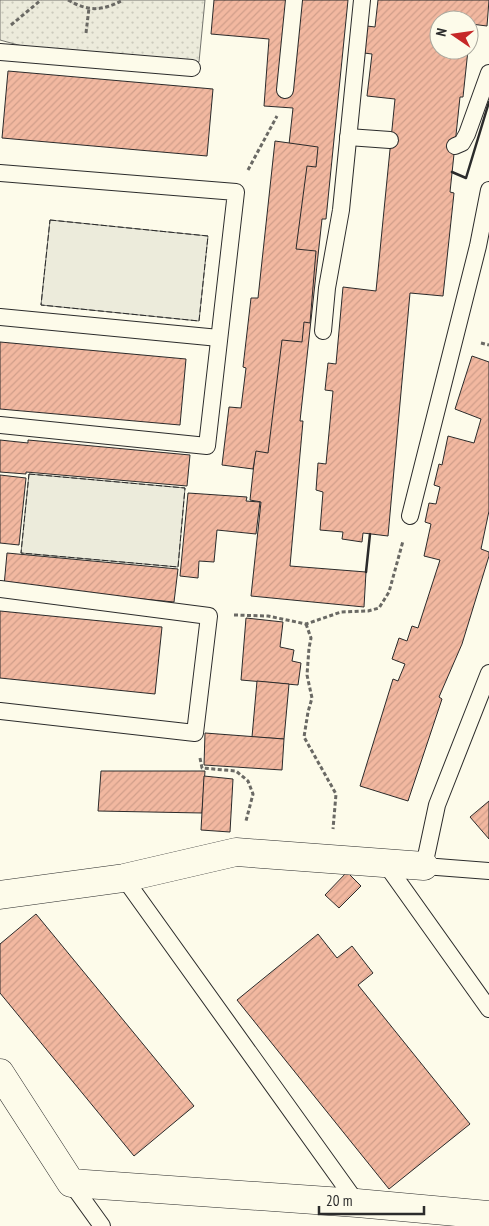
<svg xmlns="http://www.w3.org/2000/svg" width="489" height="1226" font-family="'PT Sans Narrow',sans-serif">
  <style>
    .green { fill: #ecebdb; stroke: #74746e }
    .park { fill: url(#park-dots); stroke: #74746e }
    .building { fill: url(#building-hatch); stroke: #2b2b2b }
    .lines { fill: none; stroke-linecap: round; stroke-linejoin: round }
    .lane-casing { stroke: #2b2b2b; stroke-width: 18 }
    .street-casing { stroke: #2b2b2b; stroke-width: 29 }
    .path { stroke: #6a6964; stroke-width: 3; stroke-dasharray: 4 2.5; stroke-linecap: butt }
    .lane { stroke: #fdfbea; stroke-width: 16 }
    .street { stroke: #fdfbea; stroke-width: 28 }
    .fence { stroke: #2b2b2b; stroke-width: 1; stroke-dasharray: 6 2.5; stroke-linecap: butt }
    .wall { stroke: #2b2b2b; stroke-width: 2.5 }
  </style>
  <defs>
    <pattern id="park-dots" width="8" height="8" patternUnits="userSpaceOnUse" patternTransform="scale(1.25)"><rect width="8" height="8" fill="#ecebdb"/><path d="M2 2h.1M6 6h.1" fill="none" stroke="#cbcabc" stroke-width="1.8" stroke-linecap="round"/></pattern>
    <pattern id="building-hatch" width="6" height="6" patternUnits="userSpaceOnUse" patternTransform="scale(1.25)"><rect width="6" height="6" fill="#f2b8a0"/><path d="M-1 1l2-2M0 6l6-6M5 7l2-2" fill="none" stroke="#d09e8a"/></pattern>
  </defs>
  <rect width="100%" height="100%" fill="#fdfbea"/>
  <!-- green -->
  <g class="green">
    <polygon points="50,220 208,236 199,321 41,305"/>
    <polygon points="29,474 185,488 178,567 21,553"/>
  </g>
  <!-- park -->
  <polygon class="park" points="0,0 205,0 199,62 22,46 0,40"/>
  <!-- building -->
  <g class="building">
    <polygon points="214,0 348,0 326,219 322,219 300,421 303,421 290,566 366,572 364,607 251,596 261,502 250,500 293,108 264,106 269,39 211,34"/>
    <polygon points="378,0 489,0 487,26 471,24 469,44 469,20 439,20 439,50 468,50 463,97 460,97 450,192 454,193 443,296 410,293 388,536 363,533 362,542 342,539 343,532 320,530 323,492 316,490 318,463 326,464 333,391 325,390 328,363 336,364 343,287 376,291 395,99 367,96 372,54 364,53 367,26 375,27"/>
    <polygon points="8,71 213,89 207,156 2,138"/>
    <polygon points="275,141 318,147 316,167 307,166 296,249 316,251 310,323 304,322 302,342 282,340 268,453 256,451 253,469 222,465 229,407 241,408 246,368 243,367 251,298 258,298"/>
    <polygon points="0,342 186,359 180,425 0,409"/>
    <polygon points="472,356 489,362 489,511 481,549 489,552 489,556 462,644 439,697 442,699 408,801 360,786 393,679 398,681 405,664 392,659 399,638 407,641 412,626 418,628 440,560 424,556 431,524 425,522 429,503 436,504 440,487 434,485 439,464 442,465 448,436 474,443 481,419 455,409"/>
    <polygon points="0,440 28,443 28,440 190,455 187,486 26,472 26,474 0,472"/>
    <polygon points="0,475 26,478 19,545 0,543"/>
    <polygon points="188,493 247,497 246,501 260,502 256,534 217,530 214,562 199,561 198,578 180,576"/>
    <polygon points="7,553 178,569 174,602 4,586"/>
    <polygon points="0,611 162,627 155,694 0,678"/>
    <polygon points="246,618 283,622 280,647 294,650 292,661 301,663 298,685 241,680"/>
    <polygon points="257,681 289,684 284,739 252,737"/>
    <polygon points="205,733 284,739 282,770 204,765"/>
    <polygon points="101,771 205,771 202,813 98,811"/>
    <polygon points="204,776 233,779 230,832 201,830"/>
    <polygon points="489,801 489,839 470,817"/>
    <polygon points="347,872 361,886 339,908 325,895"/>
    <polygon points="36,914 194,1106 134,1156 0,993 0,944"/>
    <polygon points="318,934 337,958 352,946 373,973 358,985 470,1124 389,1189 237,1000"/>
  </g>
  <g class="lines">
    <!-- lane casing -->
    <g class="lane-casing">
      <g id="lane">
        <polyline points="0,52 192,68"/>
        <polyline points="285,90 294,0"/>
        <polyline points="348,137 390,140"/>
        <polyline points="455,146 462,143 467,134 489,73"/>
        <polyline points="0,173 236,192 207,446 0,425"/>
        <polyline points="0,317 219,338"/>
        <polyline points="323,331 327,288 341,210 362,0"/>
        <polyline points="410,516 478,246 489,190"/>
        <polyline points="0,589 209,616 195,733 0,711"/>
        <polyline points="489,673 437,805 424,866 489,871"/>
        <polyline points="385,863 489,1009"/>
        <polyline points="124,878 357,1203"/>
        <polyline points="71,1183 102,1226"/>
      </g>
    </g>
    <!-- street casing -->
    <g class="street-casing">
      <g id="street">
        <polyline points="0,895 124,878 236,852 424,866"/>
        <polyline points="0,1073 71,1183 357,1203 489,1215"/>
      </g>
    </g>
    <!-- path -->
    <g class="path">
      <path d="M68 0C89 12 102 11 123 0"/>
      <polyline points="11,25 41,0"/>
      <polyline points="86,33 89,8"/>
      <polyline points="248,170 277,116"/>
      <polyline points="481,343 489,345"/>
      <polyline points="234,615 268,616 306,624 341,612 368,611 379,608 389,592 403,541"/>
      <polyline points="306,624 311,638 309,648 307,675 312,698 308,712 304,737 336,794 333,829"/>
      <polyline points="200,758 202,768 236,771 248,781 253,794 246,821"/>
    </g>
    <!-- lane -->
    <use href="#lane" class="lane"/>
    <!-- street -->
    <use href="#street" class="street"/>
    <!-- fence -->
    <g class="fence">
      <polygon points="50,220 208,236 199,321 41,305"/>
      <polygon points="29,474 185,488 178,567 21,553"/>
    </g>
    <!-- wall -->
    <g class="wall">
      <polyline points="452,172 466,178 489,102"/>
      <polyline points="366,572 370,534"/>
    </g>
  </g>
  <!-- north arrow -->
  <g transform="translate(454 35) rotate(283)"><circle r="24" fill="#fdfbea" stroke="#a9a89e"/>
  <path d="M0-4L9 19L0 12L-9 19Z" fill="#c62828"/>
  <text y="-8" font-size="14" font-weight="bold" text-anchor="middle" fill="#2b2b2b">N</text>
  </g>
  <!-- scale -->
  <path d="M319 1206v8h105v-8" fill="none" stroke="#2b2b2b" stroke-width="2.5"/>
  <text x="326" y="1206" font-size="15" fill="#2b2b2b" stroke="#fdfbea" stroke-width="4" paint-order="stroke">20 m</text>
</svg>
